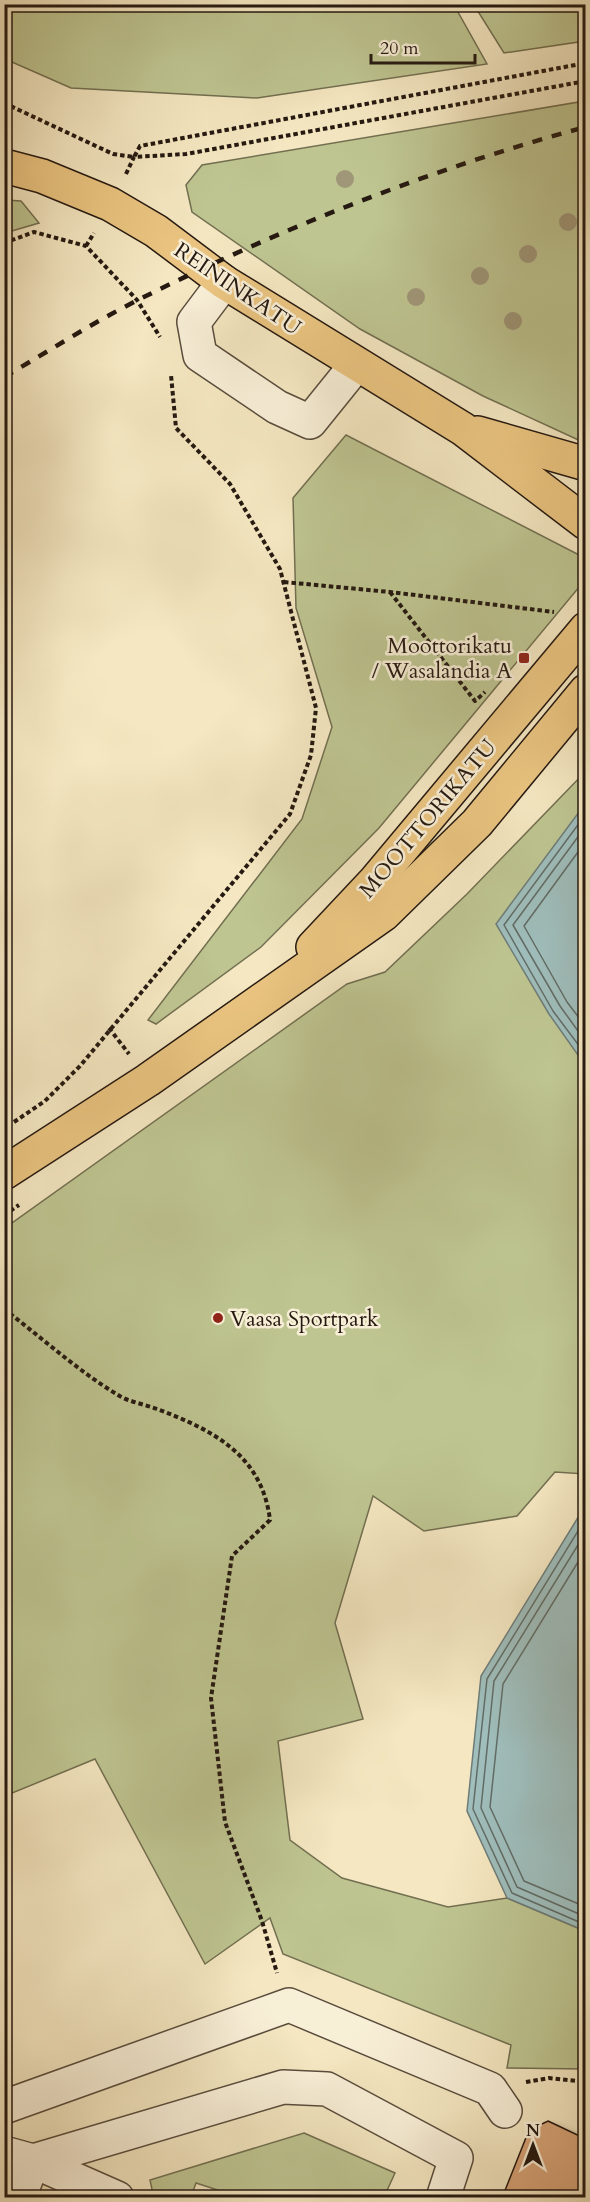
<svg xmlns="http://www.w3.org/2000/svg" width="590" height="2202" font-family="Cardo,serif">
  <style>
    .green { fill: #bec591; stroke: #726f51; stroke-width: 1.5 }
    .water { fill: #9fbebc; stroke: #6e7c78; stroke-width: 1.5 }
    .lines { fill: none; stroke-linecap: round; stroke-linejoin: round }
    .shore { stroke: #626c66; stroke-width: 1.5 }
    .building { fill: #d6a377; stroke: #251911; stroke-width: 1.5; filter: url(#shadow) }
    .minor-casing { stroke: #594c3d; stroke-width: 36 }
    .major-casing { stroke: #251911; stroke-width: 36 }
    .path { stroke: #251911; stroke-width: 4; stroke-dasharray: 4.5 3; stroke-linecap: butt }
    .minor { stroke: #f8efd7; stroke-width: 33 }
    .major { stroke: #eac480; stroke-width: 33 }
    .rail { stroke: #251911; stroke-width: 4.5; stroke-dasharray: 10 10; stroke-linecap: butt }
    .tree { fill: #a09779 }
    .poi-dot { fill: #8f2418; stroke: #f8efd7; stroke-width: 2 }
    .labels { text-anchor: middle; stroke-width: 5; stroke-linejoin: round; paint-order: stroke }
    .street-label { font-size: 22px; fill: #251911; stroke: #f8efd7 }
    .poi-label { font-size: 22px; fill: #251911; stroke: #f8efd7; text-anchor: end }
  </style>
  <defs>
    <filter id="shadow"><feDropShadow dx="6" dy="4" stdDeviation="3" flood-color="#0004"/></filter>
  </defs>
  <rect width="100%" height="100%" fill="#f4e7c1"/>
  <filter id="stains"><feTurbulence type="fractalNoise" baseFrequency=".00333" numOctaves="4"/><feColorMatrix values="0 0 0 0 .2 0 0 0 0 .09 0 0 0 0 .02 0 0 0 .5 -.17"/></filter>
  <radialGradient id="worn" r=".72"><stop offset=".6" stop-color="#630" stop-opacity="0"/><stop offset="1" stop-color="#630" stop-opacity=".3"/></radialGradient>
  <!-- green -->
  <g class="green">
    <polygon points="4,5 454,5 487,64 257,98 71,88 5,59"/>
    <polygon points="474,5 585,5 585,41 504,53"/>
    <polygon points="585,101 585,443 483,396 360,329 192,212 186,185 202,165"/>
    <polygon points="5,200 21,201 39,223 5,233"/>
    <polygon points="346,435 585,558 585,580 379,828 261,947 156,1024 148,1020 302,819 332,727 296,608 293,498"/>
    <polygon points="585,772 585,1474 555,1472 517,1516 424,1531 373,1496 335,1623 363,1719 278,1741 290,1840 342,1878 448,1907 507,1898 585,1931 585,2069 507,2068 511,2045 283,1954 270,1918 205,1964 95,1759 5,1796 5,1228 347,984 385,972 467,894"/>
    <polygon points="304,2133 395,2173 384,2197 239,2197 196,2183 191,2197 161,2197 153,2194 150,2180"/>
  </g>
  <!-- water -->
  <g class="water">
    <polygon points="585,804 585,1065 549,1014 496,924"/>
    <polygon points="585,1506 586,1931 585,1931 507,1898 467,1811 481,1676"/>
  </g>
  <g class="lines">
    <!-- shore -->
    <g class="shore">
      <polyline points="586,814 504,925 553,1011 586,1055"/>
      <polyline points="586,826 513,925 560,1006 586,1042"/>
      <polyline points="586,841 524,926 567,1002 586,1027"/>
      <polyline points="586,1518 487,1679 473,1809 512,1893 586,1925"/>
      <polyline points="586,1532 494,1681 481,1808 517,1887 586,1917"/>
      <polyline points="586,1549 503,1684 490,1807 524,1881 586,1907"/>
    </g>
  </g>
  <!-- building -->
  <polygon class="building" points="548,2121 586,2139 586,2198 502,2198 529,2130"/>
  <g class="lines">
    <!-- minor casing -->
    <g class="minor-casing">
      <g id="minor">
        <polyline points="224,282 194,322 200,355 277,407 310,422 356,365"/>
        <polyline points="4,2107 289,2005 490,2089 505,2111"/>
        <polyline points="4,2153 33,2161 117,2198"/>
        <polyline points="33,2161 283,2087 327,2089 456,2158 443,2198"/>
        <polyline points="19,2198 33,2161"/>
      </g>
    </g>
    <!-- major casing -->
    <g class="major-casing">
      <g id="major">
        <polyline points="4,166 42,176 110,204 156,231 224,282 463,429 586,523"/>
        <polyline points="478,433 586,464"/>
        <polyline points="313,947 375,881 586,629"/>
        <polyline points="4,1173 148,1080 384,914 477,823 586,691"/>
      </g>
    </g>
    <!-- path -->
    <g class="path">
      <polyline points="4,103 113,154 134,157 140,146 586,63"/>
      <polyline points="126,174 134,157 186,154 586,81"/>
      <polyline points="4,243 34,232 86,246 137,300 160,337"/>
      <polyline points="86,246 94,233"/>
      <polyline points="284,582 390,592 554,612"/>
      <polyline points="390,592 475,701 485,692"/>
      <polyline points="109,1028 129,1054"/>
      <polyline points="14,1122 45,1101 80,1066 290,814 311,755 316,708 280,569 230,484 176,428 171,375"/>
      <polyline points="4,1215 19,1205"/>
      <path d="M4 1309C41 1337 78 1371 118 1395 129 1402 144 1404 157 1409 213 1430 262 1455 270 1520L232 1556 211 1698 225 1822 262 1921 277 1973"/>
      <polyline points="526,2082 549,2078 586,2082"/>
    </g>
    <!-- minor -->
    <use href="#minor" class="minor"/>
    <!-- major -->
    <use href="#major" class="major"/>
    <!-- rail -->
    <path class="rail" d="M4 377C49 351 92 323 138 300 277 230 435 167 586 127"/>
  </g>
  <!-- trees -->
  <g class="tree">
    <circle cx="345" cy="179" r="9"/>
    <circle cx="568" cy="222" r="9"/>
    <circle cx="528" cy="254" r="9"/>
    <circle cx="480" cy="276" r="9"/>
    <circle cx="416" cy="297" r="9"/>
    <circle cx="513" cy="321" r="9"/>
  </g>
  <!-- markers -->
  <g class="poi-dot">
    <rect x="518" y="652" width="12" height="12" rx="3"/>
    <circle cx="218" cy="1318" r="6"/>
  </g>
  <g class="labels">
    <!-- street labels -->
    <g class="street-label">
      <text transform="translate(238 288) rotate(34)" y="8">REININKATU</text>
      <text transform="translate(427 818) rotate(-50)" y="8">MOOTTORIKATU</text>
    </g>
    <!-- poi labels -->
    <g class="poi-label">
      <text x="512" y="653">Moottorikatu<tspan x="512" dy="25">/ Wasalandia A</tspan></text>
      <text x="230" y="1326" text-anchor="start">Vaasa Sportpark</text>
    </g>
  </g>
  <!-- margin -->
  <rect width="590" height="2202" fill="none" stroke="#f4e7c1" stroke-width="24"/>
  <rect x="6" y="6" width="578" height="2190" fill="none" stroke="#251911" stroke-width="3"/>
  <rect x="12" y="12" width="566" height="2178" fill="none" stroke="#251911" stroke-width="1.5"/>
  <!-- north arrow -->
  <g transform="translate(533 2145)" stroke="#f8efd7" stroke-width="4.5" paint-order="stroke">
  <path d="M0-4.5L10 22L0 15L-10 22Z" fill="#251911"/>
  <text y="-9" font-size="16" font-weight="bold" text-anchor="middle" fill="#251911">N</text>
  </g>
  <!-- scale -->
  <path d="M371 54v9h104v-9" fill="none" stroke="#251911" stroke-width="3"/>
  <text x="380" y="54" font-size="18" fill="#251911" stroke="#f8efd7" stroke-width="4.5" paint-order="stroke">20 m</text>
  <rect width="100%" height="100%" filter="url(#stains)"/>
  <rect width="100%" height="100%" fill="url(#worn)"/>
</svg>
